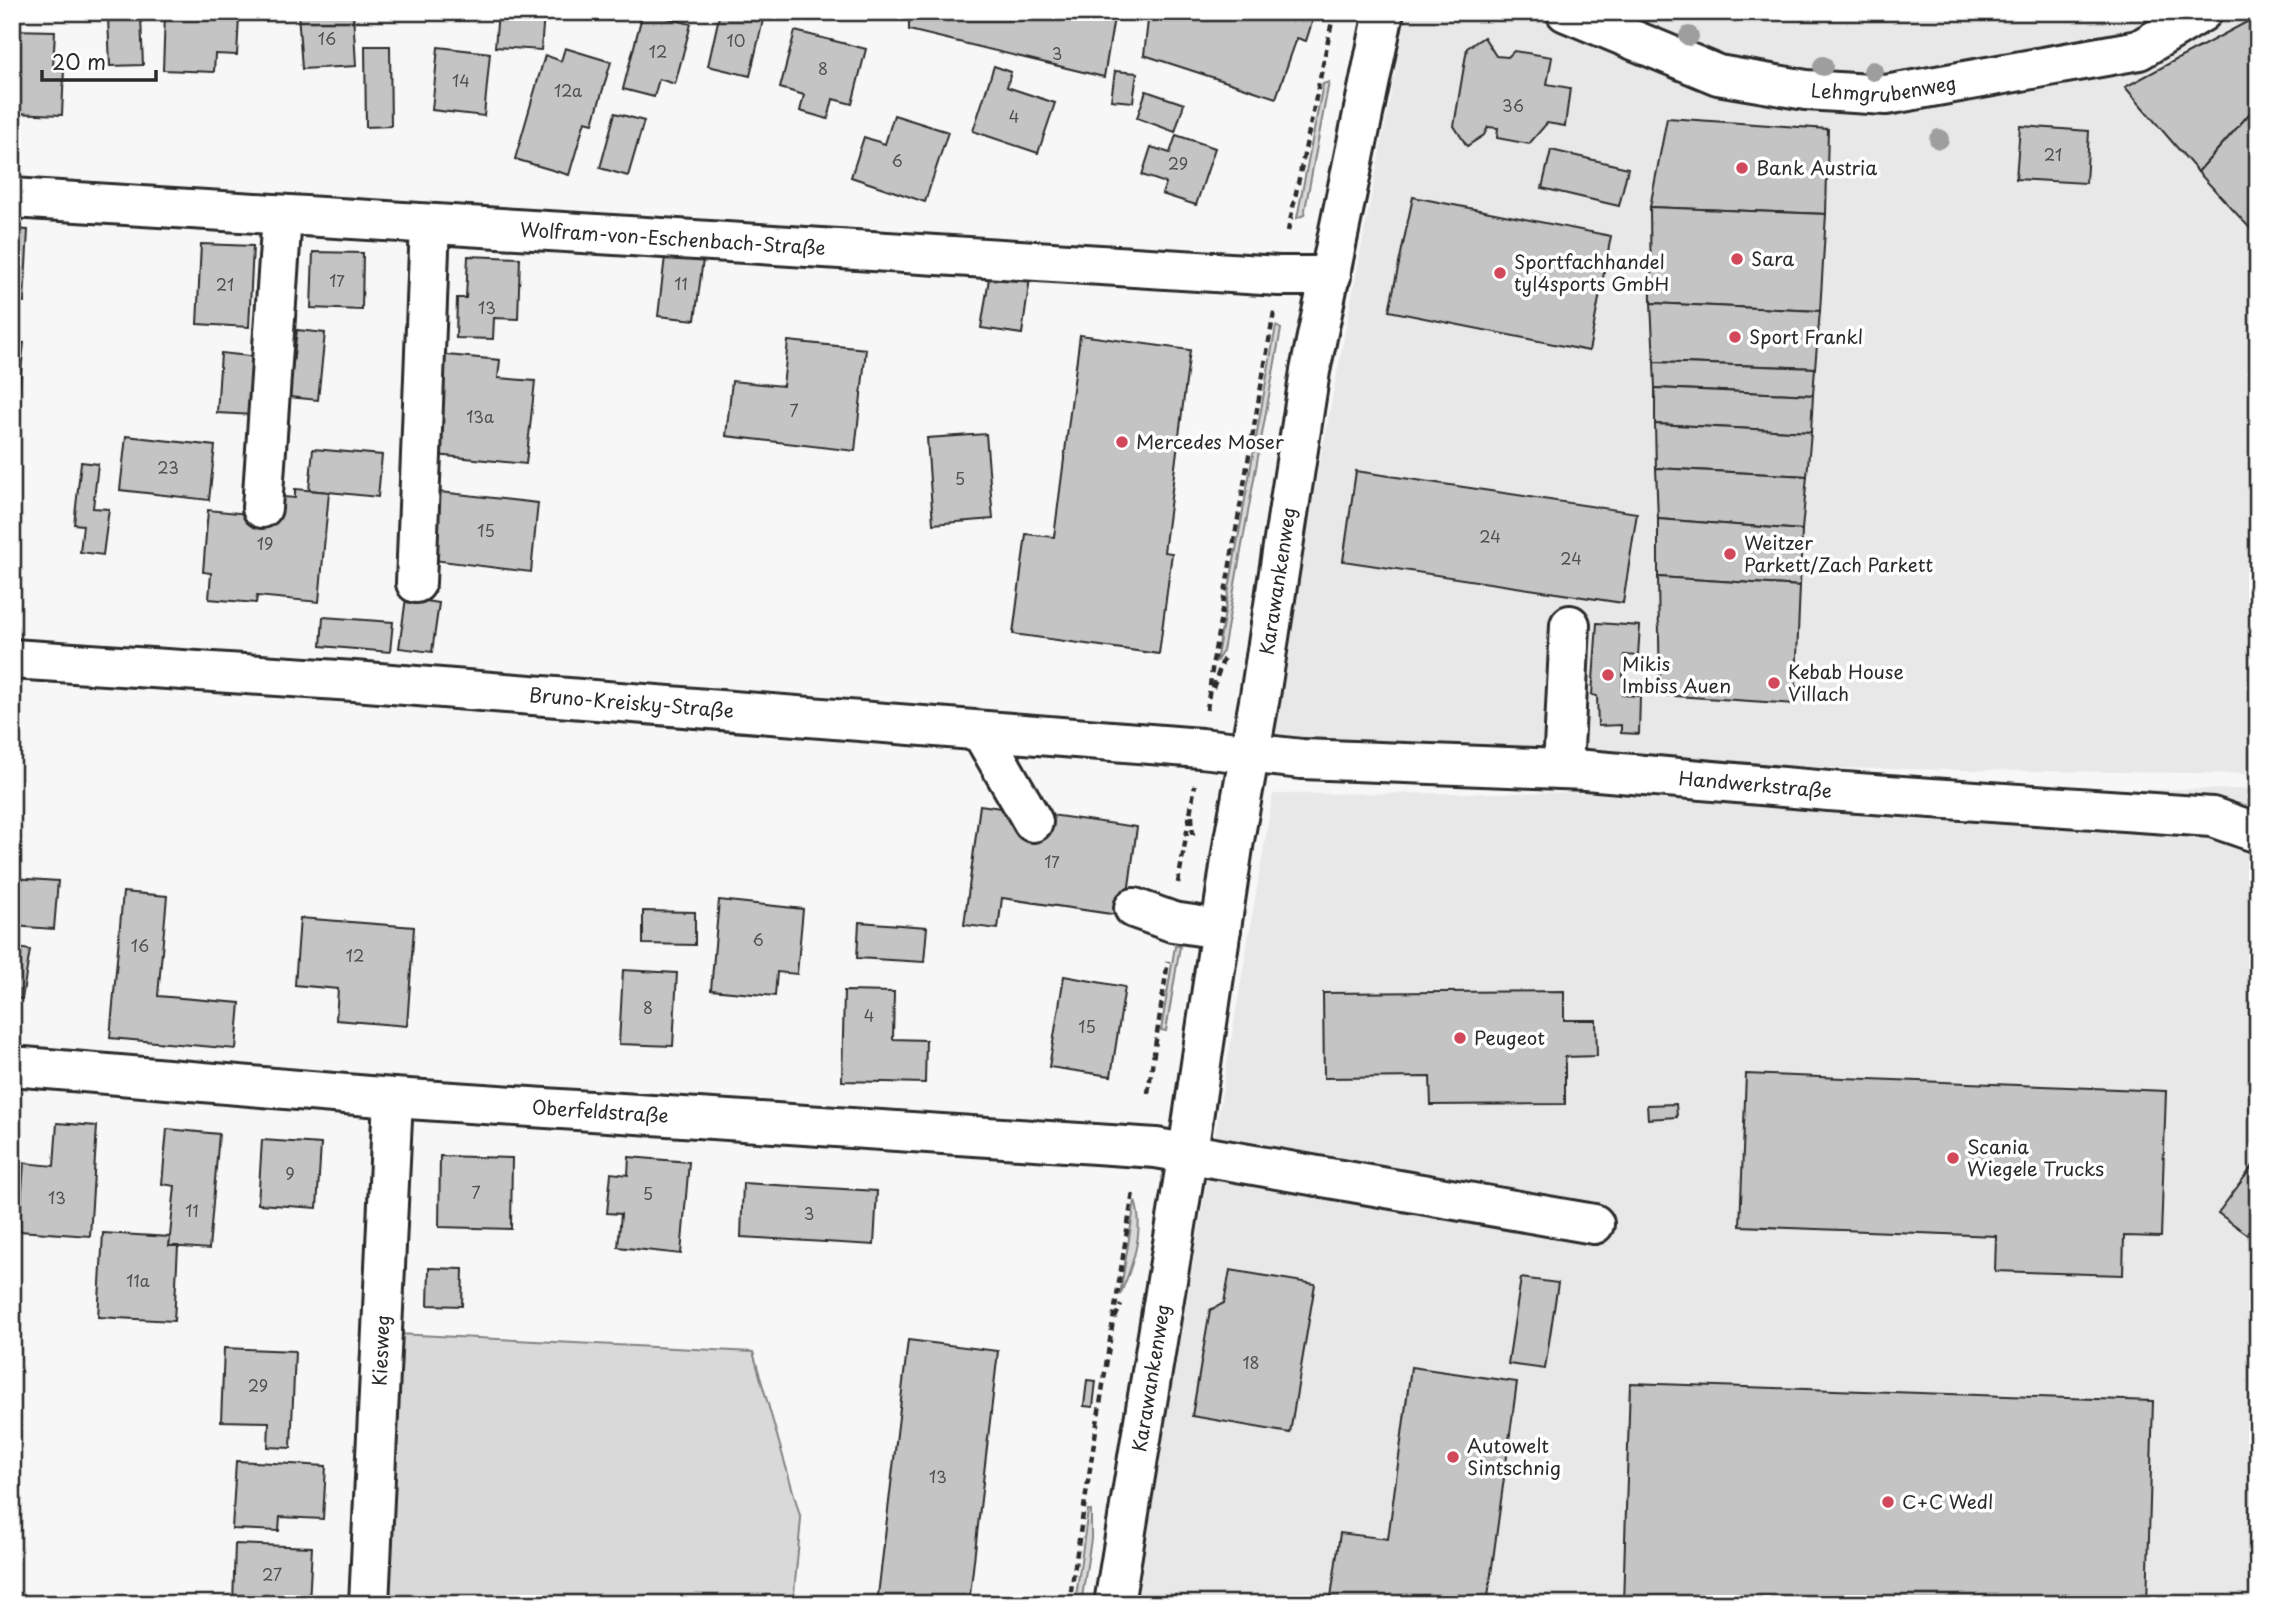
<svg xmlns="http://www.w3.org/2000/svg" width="2270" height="1616" font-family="'Playpen Sans',sans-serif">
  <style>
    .built { fill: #e8e8e8 }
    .green { fill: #d9d9d9; stroke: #828282; stroke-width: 2 }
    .building { fill: #c4c4c4; stroke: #2b2b2b; stroke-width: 2 }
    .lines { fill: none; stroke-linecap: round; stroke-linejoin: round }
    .minor-casing { stroke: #2b2b2b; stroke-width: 44 }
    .path { stroke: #2b2b2b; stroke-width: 4.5; stroke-dasharray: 7 5; stroke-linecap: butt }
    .minor { stroke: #fff; stroke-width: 38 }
    .tree { fill: #9e9e9e }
    .poi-dot { fill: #d1495b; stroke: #fff; stroke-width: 2.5 }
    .labels { text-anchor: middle; stroke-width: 7; stroke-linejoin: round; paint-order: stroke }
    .number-label { font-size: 16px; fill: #515151 }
    .street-label { font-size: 19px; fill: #2b2b2b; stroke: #fff }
    .poi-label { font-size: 19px; fill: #2b2b2b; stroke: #fff; text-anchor: start }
  </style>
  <rect width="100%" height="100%" fill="#f7f7f7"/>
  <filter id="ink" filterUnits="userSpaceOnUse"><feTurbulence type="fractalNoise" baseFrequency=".0143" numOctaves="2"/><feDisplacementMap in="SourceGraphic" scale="14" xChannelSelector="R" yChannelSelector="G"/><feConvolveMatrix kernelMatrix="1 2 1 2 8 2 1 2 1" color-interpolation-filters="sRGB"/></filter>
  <g filter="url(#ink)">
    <!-- built -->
    <g class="built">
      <polygon points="1407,12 2258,12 2258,774 1262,760"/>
      <polygon points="2258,789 2258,1604 1135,1604 1273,794"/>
    </g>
    <!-- green -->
    <g class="green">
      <polygon points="1329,82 1304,215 1297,218 1323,84"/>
      <polygon points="1276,326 1281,329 1223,651 1216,662"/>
      <polygon points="1175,946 1180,946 1166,1031 1161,1030"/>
      <path d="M1135 1201C1145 1229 1132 1268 1120 1295Z"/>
      <polygon points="397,1334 753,1352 801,1519 793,1604 390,1604"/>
      <polygon points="1088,1510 1091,1511 1091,1539 1081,1604 1075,1604"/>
    </g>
    <!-- building -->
    <g class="building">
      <polygon points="298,12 353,12 356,66 302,69"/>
      <polygon points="498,12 544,14 541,50 495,47"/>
      <polygon points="643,12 691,24 675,84 659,79 654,97 623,89"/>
      <polygon points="720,12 764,16 750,76 708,66"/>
      <polygon points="909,12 1115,12 1104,77 909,30"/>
      <polygon points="1149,12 1313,12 1315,13 1306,41 1297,38 1276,98 1144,55"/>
      <polygon points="165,14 239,17 237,55 215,54 214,72 163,70"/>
      <polygon points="2258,16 2258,104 2198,172 2125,87"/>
      <polygon points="141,17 143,65 110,66 108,18"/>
      <polygon points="12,30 55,31 53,69 64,69 62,115 12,113"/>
      <polygon points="795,31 866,49 852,104 833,99 828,119 800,111 804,95 780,88"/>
      <polygon points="1484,37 1496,56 1508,57 1514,51 1552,57 1547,84 1570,88 1565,126 1547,123 1529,144 1497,138 1498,128 1488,127 1484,135 1467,146 1454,126 1467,48"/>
      <polygon points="365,46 390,46 391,126 366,127"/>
      <polygon points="438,47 490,53 484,116 432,110"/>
      <polygon points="565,48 611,62 593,123 585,121 569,175 515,159 545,55 561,61"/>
      <polygon points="994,66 1011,72 1007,87 1055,103 1038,153 973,131"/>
      <polygon points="1115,71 1137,73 1133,102 1111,100"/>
      <polygon points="1146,91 1184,104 1175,132 1137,118"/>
      <polygon points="2258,104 2258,237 2198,172"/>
      <polygon points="615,113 644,121 628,176 600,168"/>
      <polygon points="894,115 948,132 925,202 851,177 864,137 885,144"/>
      <polygon points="1667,118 1828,129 1826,214 1650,207"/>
      <polygon points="2020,126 2089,131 2086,183 2016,179"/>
      <polygon points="1176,135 1215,148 1196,205 1162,194 1166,183 1142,175 1151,147 1170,153"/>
      <polygon points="1551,150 1628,168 1619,206 1542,188"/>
      <polygon points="1413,197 1611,236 1589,351 1389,311"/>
      <polygon points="1650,207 1826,214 1820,311 1651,303"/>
      <polygon points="12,229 28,230 24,302 12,301"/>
      <polygon points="201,244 253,246 249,327 197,324"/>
      <polygon points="666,248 704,252 695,320 658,316"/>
      <polygon points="313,252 363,253 362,310 311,308"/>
      <polygon points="468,256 520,258 518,319 494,318 493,339 456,338 457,298 466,298"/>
      <polygon points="990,272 1030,278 1022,334 981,328"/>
      <polygon points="1651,303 1820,311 1815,368 1654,362"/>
      <polygon points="297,330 325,333 318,400 289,397"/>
      <polygon points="1080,335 1190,350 1164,552 1172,553 1159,654 1013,634 1026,534 1054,537"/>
      <polygon points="788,341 866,349 855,451 726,436 732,381 783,386"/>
      <polygon points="12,342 24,343 12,456"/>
      <polygon points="221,353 258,357 254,415 217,413"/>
      <polygon points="436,354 500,360 498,378 535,381 526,464 426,454"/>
      <polygon points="1654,362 1815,368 1813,395 1655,388"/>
      <polygon points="1655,388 1813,395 1811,432 1655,424"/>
      <polygon points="1655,424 1811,432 1807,476 1656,468"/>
      <polygon points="986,434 993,519 933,524 927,438"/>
      <polygon points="126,436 215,446 209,500 120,490"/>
      <polygon points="313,449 382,455 378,497 309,490"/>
      <polygon points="81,462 98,464 93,508 109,509 103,555 80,552 83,525 74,524"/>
      <polygon points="1656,468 1807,476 1802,530 1658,519"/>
      <polygon points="1356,471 1637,513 1623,603 1343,561"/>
      <polygon points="295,489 329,492 319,602 257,596 256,603 209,599 211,573 203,572 208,510 269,516 272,496 295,498"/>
      <polygon points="440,492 538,503 531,572 433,560"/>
      <polygon points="1658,519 1802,530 1800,586 1658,577"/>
      <polygon points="1658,577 1800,586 1795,704 1660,695"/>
      <polygon points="406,598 439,603 432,652 399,648"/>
      <polygon points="323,617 393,622 390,652 321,646"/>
      <polygon points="1597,623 1640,626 1638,656 1624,655 1622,695 1640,696 1639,734 1621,733 1621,725 1598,726 1597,696 1592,695"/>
      <polygon points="980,805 1137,827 1125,916 1002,898 998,929 964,925"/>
      <polygon points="12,878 58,881 54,929 12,926"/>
      <polygon points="123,892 167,896 158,996 240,1003 236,1049 110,1038"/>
      <polygon points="719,900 803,909 797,974 777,972 775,996 711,990"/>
      <polygon points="643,911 695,912 695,945 643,944"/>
      <polygon points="300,918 414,927 407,1026 336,1020 338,989 295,985"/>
      <polygon points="859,922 927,927 924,962 857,958"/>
      <polygon points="12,947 30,950 22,999 12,998"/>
      <polygon points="623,970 677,973 673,1046 619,1044"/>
      <polygon points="1064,976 1125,987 1111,1076 1049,1067"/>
      <polygon points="844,991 894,992 893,1039 926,1040 925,1083 842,1081"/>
      <polygon points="1564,991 1564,1020 1596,1020 1597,1056 1565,1057 1565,1104 1431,1105 1430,1077 1324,1078 1323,993"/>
      <polygon points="1746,1074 2166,1091 2161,1237 2124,1236 2123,1275 1995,1271 1996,1236 1740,1226"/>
      <polygon points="12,1097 16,1097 15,1125 12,1124"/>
      <polygon points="1676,1104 1677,1117 1648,1119 1647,1105"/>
      <polygon points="57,1123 97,1126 90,1236 19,1231 24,1163 54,1166"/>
      <polygon points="167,1129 219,1134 209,1249 169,1246 175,1186 162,1184"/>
      <polygon points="262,1140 321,1144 317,1208 258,1204"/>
      <polygon points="440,1156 512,1158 511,1229 439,1227"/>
      <polygon points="629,1157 689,1162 681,1254 618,1247 621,1214 607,1213 611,1173 628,1175"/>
      <polygon points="2258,1159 2258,1242 2218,1213"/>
      <polygon points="743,1183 877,1191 874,1245 741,1237"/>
      <polygon points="103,1233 170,1237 169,1246 178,1246 174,1321 98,1317"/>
      <polygon points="429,1268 463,1269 462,1306 428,1305"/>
      <polygon points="1230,1270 1315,1284 1290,1433 1192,1416 1210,1310 1224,1303"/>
      <polygon points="1521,1278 1558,1283 1545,1369 1508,1364"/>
      <polygon points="908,1340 998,1351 969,1604 877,1604"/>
      <polygon points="224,1348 295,1351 291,1448 268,1447 269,1422 221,1421"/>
      <polygon points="1411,1367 1517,1382 1487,1604 1330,1604 1340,1533 1388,1539"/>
      <polygon points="1087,1380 1096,1381 1093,1407 1084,1406"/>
      <polygon points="1630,1383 2153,1401 2147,1604 1623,1604"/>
      <polygon points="236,1461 326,1466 323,1519 280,1517 279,1531 232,1529"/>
      <polygon points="235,1544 312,1547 309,1604 233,1604"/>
    </g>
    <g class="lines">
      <!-- minor casing -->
      <g class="minor-casing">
        <g id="minor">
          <path id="s1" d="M1566 12 1718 75 1806 90 1886 95 2139 50 2202 12"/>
          <path id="s2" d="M12 198 1279 276H1331"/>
          <polyline points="262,508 282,215"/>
          <polyline points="416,583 430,224"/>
          <path id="s3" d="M12 659 354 681 1201 748 1302 759 1586 770 1829 791 2212 817 2258 833"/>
          <polyline points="982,733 1033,822"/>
          <polyline points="1563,769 1570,625"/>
          <polyline points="1134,908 1173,922 1221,929"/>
          <path id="s4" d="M12 1066 393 1098 1156 1148 1594 1224"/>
          <path id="s5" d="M369 1604 393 1098"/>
          <path id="s6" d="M1114 1604 1188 1152 1234 840 1260 696 1310 371 1384 12"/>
        </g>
      </g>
      <!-- path -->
      <g class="path">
        <polyline points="1288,231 1334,12"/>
        <polyline points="1213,688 1224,657"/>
        <polyline points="1207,710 1213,662 1274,312"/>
        <polyline points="1192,816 1193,839"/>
        <polyline points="1178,883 1195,785"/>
        <polyline points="1148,1093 1168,961"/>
        <polyline points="1115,1318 1121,1305"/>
        <polyline points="1069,1604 1133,1192"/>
      </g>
      <!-- minor -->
      <use href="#minor" class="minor"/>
    </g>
    <!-- trees -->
    <g class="tree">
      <circle cx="1689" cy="36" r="10"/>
      <circle cx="1823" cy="66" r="10"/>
      <circle cx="1873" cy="71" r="10"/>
      <circle cx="1939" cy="139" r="10"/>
    </g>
  </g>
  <!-- markers -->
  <g class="poi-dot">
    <circle cx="1742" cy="168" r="7"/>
    <circle cx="1737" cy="259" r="7"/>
    <circle cx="1500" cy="273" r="7"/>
    <circle cx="1735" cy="337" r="7"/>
    <circle cx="1122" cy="442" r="7"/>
    <circle cx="1730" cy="554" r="7"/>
    <circle cx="1608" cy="675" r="7"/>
    <circle cx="1774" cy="683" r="7"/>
    <circle cx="1460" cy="1038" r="7"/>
    <circle cx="1953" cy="1158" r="7"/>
    <circle cx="1453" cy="1457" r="7"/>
    <circle cx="1888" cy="1502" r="7"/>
  </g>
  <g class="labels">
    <!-- number labels -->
    <g class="number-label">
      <text x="327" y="45">16</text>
      <text x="736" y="47">10</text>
      <text x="658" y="58">12</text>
      <text x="1057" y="60">3</text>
      <text x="823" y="75">8</text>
      <text x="461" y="87">14</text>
      <text x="568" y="97">12a</text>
      <text x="1513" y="112">36</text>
      <text x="1014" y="123">4</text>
      <text x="2053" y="161">21</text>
      <text x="897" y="167">6</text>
      <text x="1178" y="170">29</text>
      <text x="337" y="287">17</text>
      <text x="681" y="290">11</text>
      <text x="225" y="291">21</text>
      <text x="487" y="314">13</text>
      <text x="794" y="417">7</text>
      <text x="480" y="423">13a</text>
      <text x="168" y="474">23</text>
      <text x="960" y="485">5</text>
      <text x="486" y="537">15</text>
      <text x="1490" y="543">24</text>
      <text x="265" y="550">19</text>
      <text x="1571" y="565">24</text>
      <text x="1052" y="868">17</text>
      <text x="758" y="946">6</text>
      <text x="140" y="952">16</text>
      <text x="355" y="962">12</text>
      <text x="648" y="1014">8</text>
      <text x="869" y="1022">4</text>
      <text x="1087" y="1033">15</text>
      <text x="290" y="1180">9</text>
      <text x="476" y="1199">7</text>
      <text x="648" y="1200">5</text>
      <text x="57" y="1204">13</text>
      <text x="192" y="1217">11</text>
      <text x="809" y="1220">3</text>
      <text x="138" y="1287">11a</text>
      <text x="1251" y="1369">18</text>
      <text x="258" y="1392">29</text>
      <text x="938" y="1483">13</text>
      <text x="272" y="1581">27</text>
    </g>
    <!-- street labels -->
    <g class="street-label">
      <text dy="7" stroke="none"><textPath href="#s1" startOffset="332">Lehmgrubenweg</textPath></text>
      <text dy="7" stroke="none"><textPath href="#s2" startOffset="662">Wolfram-von-Eschenbach-Straße</textPath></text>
      <text dy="7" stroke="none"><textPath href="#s6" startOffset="1036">Karawankenweg</textPath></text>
      <text dy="7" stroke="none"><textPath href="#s3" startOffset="621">Bruno-Kreisky-Straße</textPath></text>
      <text dy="7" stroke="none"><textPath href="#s3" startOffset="1748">Handwerkstraße</textPath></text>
      <text dy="7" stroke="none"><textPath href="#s4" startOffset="590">Oberfeldstraße</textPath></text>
      <text dy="7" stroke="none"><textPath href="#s5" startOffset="254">Kiesweg</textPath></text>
      <text dy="7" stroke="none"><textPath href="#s6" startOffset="229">Karawankenweg</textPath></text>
    </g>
    <!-- poi labels -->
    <g class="poi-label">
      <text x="1756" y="175">Bank Austria</text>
      <text x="1751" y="266">Sara</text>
      <text x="1514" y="269">Sportfachhandel<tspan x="1514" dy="22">tyl4sports GmbH</tspan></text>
      <text x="1749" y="344">Sport Frankl</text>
      <text x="1136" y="449">Mercedes Moser</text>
      <text x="1744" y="550">Weitzer<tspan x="1744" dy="22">Parkett/Zach Parkett</tspan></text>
      <text x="1622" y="671">Mikis<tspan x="1622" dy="22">Imbiss Auen</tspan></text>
      <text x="1788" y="679">Kebab House<tspan x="1788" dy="22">Villach</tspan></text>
      <text x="1474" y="1045">Peugeot</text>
      <text x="1967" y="1154">Scania<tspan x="1967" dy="22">Wiegele Trucks</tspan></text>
      <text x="1467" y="1453">Autowelt<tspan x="1467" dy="22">Sintschnig</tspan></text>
      <text x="1902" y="1509">C+C Wedl</text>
    </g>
  </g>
  <!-- margin -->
  <rect width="2270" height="1616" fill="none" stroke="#fff" stroke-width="42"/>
  <rect x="21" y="21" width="2228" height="1574" fill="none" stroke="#2b2b2b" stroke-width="2.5" filter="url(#ink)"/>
  <!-- scale -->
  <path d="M42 70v10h114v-10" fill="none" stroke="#2b2b2b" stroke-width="3.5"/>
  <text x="52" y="70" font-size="21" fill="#2b2b2b" stroke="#ffffff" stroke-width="5" paint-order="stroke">20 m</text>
</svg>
